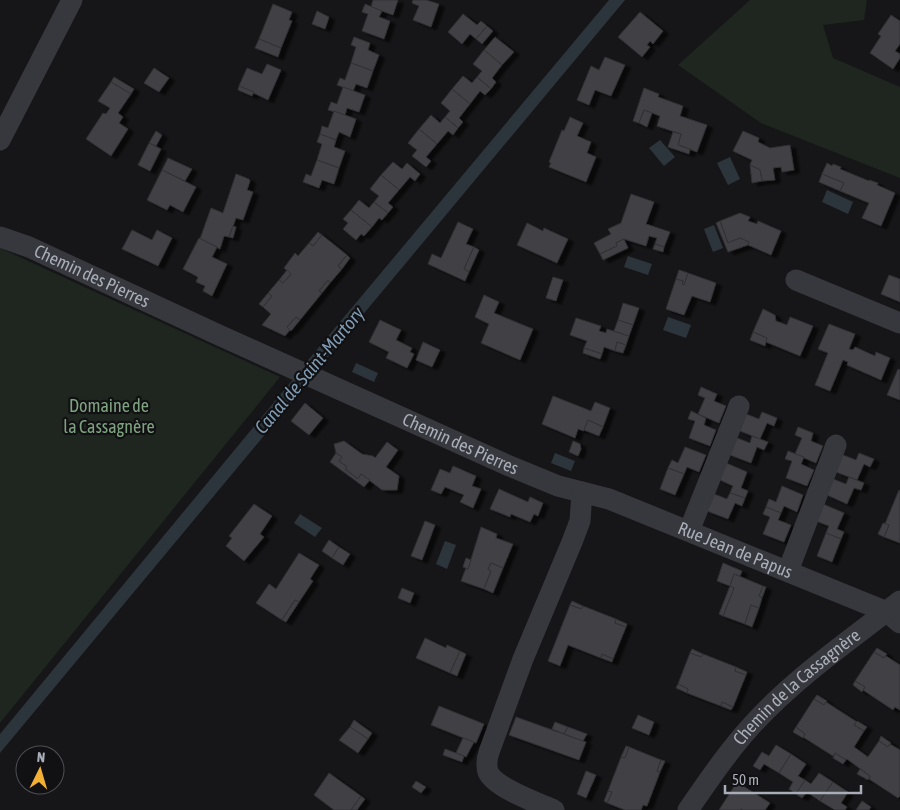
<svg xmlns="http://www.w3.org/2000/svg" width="900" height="810" font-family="'Asap Condensed',sans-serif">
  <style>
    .green { fill: #1e261f }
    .water { fill: #2c353c }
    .building { fill: #404145; stroke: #303034; filter: url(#shadow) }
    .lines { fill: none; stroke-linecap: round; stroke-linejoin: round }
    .minor { stroke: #37383d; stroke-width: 21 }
    .labels { text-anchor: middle; stroke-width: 4.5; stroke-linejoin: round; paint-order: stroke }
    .street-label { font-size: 18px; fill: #a8adb8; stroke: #111113 }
    .park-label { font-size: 18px; fill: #7fa381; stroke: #111113 }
    .water-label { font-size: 19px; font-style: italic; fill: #7f9bb3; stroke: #111113 }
  </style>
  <defs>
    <filter id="shadow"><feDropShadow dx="5.5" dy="3" stdDeviation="1" flood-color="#0009"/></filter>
  </defs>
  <rect width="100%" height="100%" fill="#161618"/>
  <!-- green -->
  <g class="green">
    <polygon points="750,0 867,0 864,20 823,25 833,58 900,87 900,178 761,123 678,65"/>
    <polygon points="0,248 280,377 0,723"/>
  </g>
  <!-- water -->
  <g class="water">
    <polygon points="609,0 625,0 316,371 304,365"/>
    <polygon points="660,140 675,157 664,166 649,148"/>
    <polygon points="730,157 740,179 728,185 717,163"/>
    <polygon points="827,190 853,202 848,214 822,202"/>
    <polygon points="714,225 723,248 713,252 704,229"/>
    <polygon points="628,256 652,264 648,275 624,267"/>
    <polygon points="668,317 691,325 686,338 663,330"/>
    <polygon points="356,363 378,373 374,382 352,372"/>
    <polygon points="294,378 307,384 0,753 0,734"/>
    <polygon points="555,453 575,461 571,471 551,463"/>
    <polygon points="300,514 322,528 315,537 294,523"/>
    <polygon points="445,541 456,545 447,569 436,564"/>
  </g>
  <!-- building -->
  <g class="building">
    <polygon points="373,0 398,0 393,15 371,7"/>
    <polygon points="413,0 426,0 439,4 431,27 413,20 419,6 412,3"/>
    <polygon points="273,4 292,12 289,20 292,21 281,48 259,39"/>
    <polygon points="365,4 382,11 379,17 390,21 384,39 362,31 368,14 362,12"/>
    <polygon points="317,11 329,17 325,29 312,24"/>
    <polygon points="640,12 663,31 653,44 650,41 647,45 650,47 642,57 618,37"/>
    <polygon points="463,14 477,25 481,21 487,26 476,39 470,34 462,44 448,32"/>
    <polygon points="891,15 900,21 900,44 895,51 900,54 900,58 893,69 870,53 881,36 878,34"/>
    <polygon points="487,26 493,31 482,44 476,39"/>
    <polygon points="354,37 370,43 368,50 379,55 373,71 351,63 356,47 351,45"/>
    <polygon points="495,37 514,52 502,65 484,50"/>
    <polygon points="259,39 281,48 278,57 255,48"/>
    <polygon points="484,50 502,65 492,78 496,82 491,89 477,77 482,71 473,64"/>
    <polygon points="605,57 625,65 611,96 595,90 589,105 577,100 591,66 599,70"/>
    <polygon points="351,63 373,71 367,88 356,84 353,91 337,85 340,78 345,80"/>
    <polygon points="267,64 281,70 268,100 239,86 247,68 262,74"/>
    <polygon points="154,68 169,78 159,92 144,83"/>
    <polygon points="463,76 472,83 477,77 491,89 485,95 480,91 470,104 452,89"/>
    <polygon points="114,77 134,89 131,94 111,82"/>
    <polygon points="111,82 131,94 118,113 123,117 119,123 128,129 111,156 86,139 103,113 106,114 110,108 98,101"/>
    <polygon points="239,86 254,92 252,96 238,90"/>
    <polygon points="343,87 365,95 359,112 347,108 345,115 328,110 331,102 337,104"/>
    <polygon points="644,88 659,94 658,97 683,106 680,116 707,125 697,152 678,145 681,134 657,126 660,116 644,110 639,123 633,121"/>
    <polygon points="452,89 470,104 459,118 463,122 458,128 445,117 450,111 441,103"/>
    <polygon points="644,110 652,113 647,127 639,123"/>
    <polygon points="334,111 356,119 350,137 339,132 336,140 320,134 322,126 328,128"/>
    <polygon points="431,115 440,123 445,117 458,128 453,135 448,131 437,144 419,129"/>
    <polygon points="570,117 583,123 577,136 591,142 587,153 596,157 586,182 549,167 551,163 549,162 562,130 564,131"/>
    <polygon points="419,129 437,144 426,157 431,161 426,167 412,156 417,150 408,143"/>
    <polygon points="156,131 162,135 156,146 149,143"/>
    <polygon points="743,131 759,138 758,142 770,148 790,145 794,170 782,172 781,167 773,168 775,180 762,181 760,170 750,165 752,160 733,151"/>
    <polygon points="673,132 681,134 678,145 690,149 689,154 668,147"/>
    <polygon points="320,134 336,140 334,147 345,151 339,168 317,160 322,144 317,142"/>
    <polygon points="149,143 161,149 150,171 138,165"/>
    <polygon points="168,158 192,169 185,181 162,170"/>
    <polygon points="317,160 339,168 334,184 322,180 319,188 303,182 306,174 311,176"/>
    <polygon points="393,162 402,169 407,163 420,174 415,181 410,177 399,190 381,175"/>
    <polygon points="827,163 832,166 833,164 841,167 840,169 869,181 869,180 878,183 877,185 895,193 881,226 862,218 869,203 840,191 844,183 822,174"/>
    <polygon points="750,165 760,170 762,181 752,183"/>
    <polygon points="162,170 196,187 183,212 170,205 167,210 147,200"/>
    <polygon points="236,174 249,179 250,181 247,190 253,192 243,220 236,218 229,237 224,236 220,249 200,239 211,208 223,213"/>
    <polygon points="822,174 844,183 840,191 819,182"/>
    <polygon points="381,175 399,190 388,203 393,207 388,213 374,202 379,196 370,189"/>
    <polygon points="631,194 654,202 646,224 670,232 664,247 655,244 657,238 649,236 646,246 624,239 616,243 617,246 600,254 594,243 611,234 608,229 621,223"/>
    <polygon points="359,200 369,208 374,202 388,213 382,220 379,218 372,227 351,210"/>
    <polygon points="351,210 372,227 364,236 361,234 356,240 343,229 348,223 343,219"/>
    <polygon points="740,213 750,217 748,221 757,224 758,221 781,231 771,255 748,245 749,242 740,238 728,243 720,221"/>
    <polygon points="720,221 728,243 740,238 749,242 748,245 728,252 716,223"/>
    <polygon points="458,222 473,229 466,244 474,247 464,269 469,272 465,281 428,264 432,254 441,258"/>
    <polygon points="527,223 543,231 544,228 568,239 557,263 517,245"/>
    <polygon points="233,226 236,227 233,238 229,237"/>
    <polygon points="132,230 152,240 157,230 172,238 158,266 122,249"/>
    <polygon points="318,232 322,235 313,246 309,243"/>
    <polygon points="322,235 347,255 338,266 342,269 330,283 328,280 319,291 322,293 300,320 296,317 287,327 290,330 285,336 262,325 271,314 263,307 272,296 268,293 279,280 283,283 291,274 284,268 295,253 298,256 309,243 313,246"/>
    <polygon points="199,238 217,247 212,257 227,264 212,296 203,291 205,286 196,282 198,277 183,269"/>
    <polygon points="624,239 628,248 603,260 600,254 617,246 616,243"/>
    <polygon points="655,244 664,247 663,252 653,249"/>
    <polygon points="474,247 479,250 469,272 464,269"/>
    <polygon points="347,255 350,258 342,269 338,266"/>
    <polygon points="287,270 291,274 283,283 279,280"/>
    <polygon points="679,270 688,273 684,285 682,284 683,281 676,279"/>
    <polygon points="688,273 716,283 710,302 692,296 684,315 666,309 676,279 683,281 682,284 684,285"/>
    <polygon points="889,275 900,279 900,302 881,294"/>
    <polygon points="553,277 563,280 556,301 546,298"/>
    <polygon points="328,280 330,283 322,293 319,291"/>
    <polygon points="268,293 272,296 263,307 259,304"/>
    <polygon points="484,295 499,302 494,313 533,329 520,360 481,343 489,324 475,317"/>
    <polygon points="623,303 639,308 633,325 618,320"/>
    <polygon points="763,309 775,315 776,321 787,325 790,317 813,326 800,356 766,342 767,338 753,332"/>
    <polygon points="296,317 300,320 291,331 287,327"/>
    <polygon points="576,318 601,326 599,331 606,333 607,329 629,336 626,345 617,342 615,351 604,347 602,354 584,348 587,341 570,335"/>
    <polygon points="380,320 401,330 396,340 412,348 410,352 414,354 407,368 386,358 389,352 369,342"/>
    <polygon points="618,320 633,325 629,336 614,331"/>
    <polygon points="829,324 855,334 849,349 853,350 855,347 875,356 876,352 890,358 881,380 847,365 848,362 843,360 830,391 815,385 828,353 818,349"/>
    <polygon points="753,332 767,338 765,346 750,340"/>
    <polygon points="423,342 440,350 432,367 416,360"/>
    <polygon points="617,342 626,345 623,353 615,351"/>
    <polygon points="584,348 602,354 600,359 583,353"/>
    <polygon points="898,369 900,370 900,400 887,395"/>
    <polygon points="701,387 717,394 714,401 726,406 719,423 698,414 705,398 698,395"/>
    <polygon points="553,396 591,411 595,402 610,408 603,427 588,420 584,431 578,429 575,438 542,424"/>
    <polygon points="305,403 323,418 309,435 291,421"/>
    <polygon points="691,411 706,418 704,425 716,430 710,446 689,438 695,421 688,419"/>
    <polygon points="762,412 777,418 774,426 767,423 760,439 740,431 746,414 759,419"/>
    <polygon points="588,420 603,427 599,436 584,430"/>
    <polygon points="798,427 813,433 811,441 823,446 816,463 795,454 802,438 795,435"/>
    <polygon points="752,436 768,442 764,450 757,447 751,463 730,455 737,438 750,443"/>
    <polygon points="344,441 362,454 373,456 375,458 387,442 398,450 386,467 399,476 397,490 382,490 361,474 358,479 345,469 347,467 339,461 342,457 336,453 334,444"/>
    <polygon points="573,441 580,444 581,449 578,456 569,452"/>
    <polygon points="685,447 706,455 699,472 687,467 684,474 668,468 672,460 678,463"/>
    <polygon points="788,451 804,457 801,464 814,470 807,486 786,478 792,461 785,459"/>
    <polygon points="336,453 342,457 339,461 347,467 345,469 358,479 361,474 370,480 364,487 330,462"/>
    <polygon points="859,453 874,459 870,467 864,464 857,480 836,472 843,455 856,460"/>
    <polygon points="726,463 747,472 741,488 748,491 745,498 730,493 733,486 720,480"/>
    <polygon points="453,466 476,476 472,486 481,489 473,508 460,502 464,495 445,487 441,494 431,490 440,469 450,473"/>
    <polygon points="668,468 684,474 675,495 660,489"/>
    <polygon points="849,477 864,483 861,490 854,488 847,504 827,495 833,479 846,484"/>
    <polygon points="782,486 803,495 797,512 784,506 781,513 766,507 769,499 776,502"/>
    <polygon points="499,489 528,502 530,497 543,503 538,516 534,514 530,522 511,514 510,517 490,509"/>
    <polygon points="899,490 900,491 900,543 884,537 889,525 885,524"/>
    <polygon points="730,493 745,498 742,506 735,503 728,519 707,511 714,494 727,499"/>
    <polygon points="254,504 272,516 260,534 264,537 244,561 226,546 232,538 229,536"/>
    <polygon points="823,504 844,513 837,529 844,532 841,539 826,533 829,526 816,521"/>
    <polygon points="766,507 781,513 778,520 791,525 784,542 763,534 770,517 763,514"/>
    <polygon points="425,521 435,525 422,560 411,556"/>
    <polygon points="883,523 889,525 884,537 878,534"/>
    <polygon points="481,527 497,534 496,538 513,544 503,568 491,563 488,569 491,571 484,589 461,581 466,568 468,569"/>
    <polygon points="826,533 841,539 832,562 817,556"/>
    <polygon points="329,540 339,547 332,558 322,551"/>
    <polygon points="339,547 350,554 343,565 332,558"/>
    <polygon points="299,553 319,565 310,579 313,581 299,602 295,600 282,620 256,603 269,584 276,589"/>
    <polygon points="466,558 471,560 468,569 463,567"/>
    <polygon points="491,563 503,568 493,593 484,589 491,571 488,569"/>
    <polygon points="723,563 742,571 740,576 734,574 730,586 717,581"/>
    <polygon points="734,574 763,586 759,596 762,598 759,608 751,605 745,624 723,616 734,588 730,586"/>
    <polygon points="730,586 734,588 723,616 719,614"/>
    <polygon points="763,586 766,587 762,598 759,596"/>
    <polygon points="402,588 414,593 410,603 398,598"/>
    <polygon points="295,600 299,602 286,622 282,620"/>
    <polygon points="572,601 583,606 581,609 570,605"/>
    <polygon points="570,605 581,609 583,606 616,619 615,623 626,627 613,659 602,654 601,658 568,645 560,666 548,661"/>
    <polygon points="751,605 759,608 752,627 745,624"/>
    <polygon points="616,619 627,624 626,627 615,623"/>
    <polygon points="425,638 446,648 447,645 460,651 450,673 416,658"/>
    <polygon points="877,648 887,654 884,658 874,652"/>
    <polygon points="692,649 703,654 701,657 690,653"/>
    <polygon points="460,651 466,654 457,676 450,673"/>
    <polygon points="874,652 884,658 886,656 900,665 900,710 895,707 893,710 863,690 865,687 855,681"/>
    <polygon points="690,653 701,657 703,654 736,667 735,671 746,675 733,707 722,702 721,706 687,693 688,689 678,684"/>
    <polygon points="602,654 613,659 612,662 601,658"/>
    <polygon points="736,667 747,672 746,675 735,671"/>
    <polygon points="855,681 865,687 862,692 853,685"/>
    <polygon points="678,684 688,689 687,693 676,688"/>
    <polygon points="817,695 827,701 824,705 814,699"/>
    <polygon points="814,699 824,705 826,702 857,722 854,725 864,731 854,747 868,757 879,741 888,747 890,744 900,750 900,796 898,798 869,779 870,776 847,759 846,760 835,753 833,756 803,737 805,734 796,727"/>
    <polygon points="722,702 733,707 731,710 721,706"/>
    <polygon points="439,706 484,724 476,743 431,725"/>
    <polygon points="638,715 654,722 649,735 632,728"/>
    <polygon points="516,717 586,742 579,760 509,735"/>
    <polygon points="354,720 372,733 368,739 350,727"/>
    <polygon points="857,721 867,727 864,731 854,725"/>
    <polygon points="555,722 568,727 564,734 552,729"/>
    <polygon points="350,727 368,739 358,753 339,740"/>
    <polygon points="568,727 587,734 583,741 564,734"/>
    <polygon points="796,727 805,734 803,738 793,732"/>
    <polygon points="881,736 891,743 888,747 879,741"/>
    <polygon points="463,738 474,742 466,757 456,753"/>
    <polygon points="776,745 791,754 779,773 764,764 760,770 753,766 762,752 769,756"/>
    <polygon points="626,746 629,747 625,758 621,757"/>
    <polygon points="629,747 661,760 657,771 660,772 647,806 643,805 641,810 625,810 607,803 612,792 608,791 621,757 625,758"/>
    <polygon points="445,749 464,756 462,762 443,755"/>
    <polygon points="835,753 846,760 843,764 833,758"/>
    <polygon points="791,754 806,764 798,776 805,780 796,794 789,789 793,782 779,773"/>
    <polygon points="661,760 665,761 660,772 657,771"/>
    <polygon points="860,769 870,776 868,780 857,774"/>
    <polygon points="586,771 596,775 586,798 577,794"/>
    <polygon points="329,773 361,796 351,810 334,810 314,795"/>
    <polygon points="819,773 833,782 820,801 807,792 802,798 796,794 805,780 811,784"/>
    <polygon points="416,781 426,787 421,793 412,787"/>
    <polygon points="737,782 770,803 765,810 743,810 741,809 740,810 719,810"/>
    <polygon points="833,782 848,792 841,803 847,807 845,810 835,810 820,801"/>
    <polygon points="608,791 612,792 607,803 604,801"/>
    <polygon points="361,796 365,799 357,810 351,810"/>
    <polygon points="862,801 871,807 869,810 856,810"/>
  </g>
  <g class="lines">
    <!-- minor -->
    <g class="minor">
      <polyline points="0,140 72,0"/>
      <path id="s1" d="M0 237 29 247 221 336 507 465 558 486 609 499 887 612 900 623"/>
      <polyline points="796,280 900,323"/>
      <polyline points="689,531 739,406"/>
      <polyline points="788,571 836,445"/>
      <path d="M554 810C538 803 495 788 488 772 486 765 487 758 489 752L523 659 572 542 580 521 582 492"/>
      <path id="s2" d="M688 810C708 781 729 750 753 724 796 677 850 640 900 601"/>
    </g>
  </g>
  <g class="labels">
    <!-- street labels -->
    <g class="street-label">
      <text dy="6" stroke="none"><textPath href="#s1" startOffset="100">Chemin des Pierres</textPath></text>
      <text dy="6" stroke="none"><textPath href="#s1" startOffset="505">Chemin des Pierres</textPath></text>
      <text dy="6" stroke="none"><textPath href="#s1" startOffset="800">Rue Jean de Papus</textPath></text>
      <text dy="6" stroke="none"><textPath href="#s2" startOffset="165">Chemin de la Cassagnère</textPath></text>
    </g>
    <!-- park labels -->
    <g class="park-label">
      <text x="109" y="412">Domaine de<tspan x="109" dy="21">la Cassagnère</tspan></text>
    </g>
    <!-- water labels -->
    <g class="water-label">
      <text transform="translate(309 370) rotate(-50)" y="7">Canal de Saint-Martory</text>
    </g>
  </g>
  <!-- north arrow -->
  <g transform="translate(40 770) rotate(5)"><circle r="24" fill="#111113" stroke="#4d4f55"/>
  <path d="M0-4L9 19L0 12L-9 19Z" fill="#f2b134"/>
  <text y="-8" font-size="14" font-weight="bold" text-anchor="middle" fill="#a8adb8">N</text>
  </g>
  <!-- scale -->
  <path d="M725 785v8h136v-8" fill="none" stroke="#a8adb8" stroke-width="2.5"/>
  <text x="732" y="785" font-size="15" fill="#a8adb8" stroke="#111113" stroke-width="4" paint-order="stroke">50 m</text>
</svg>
